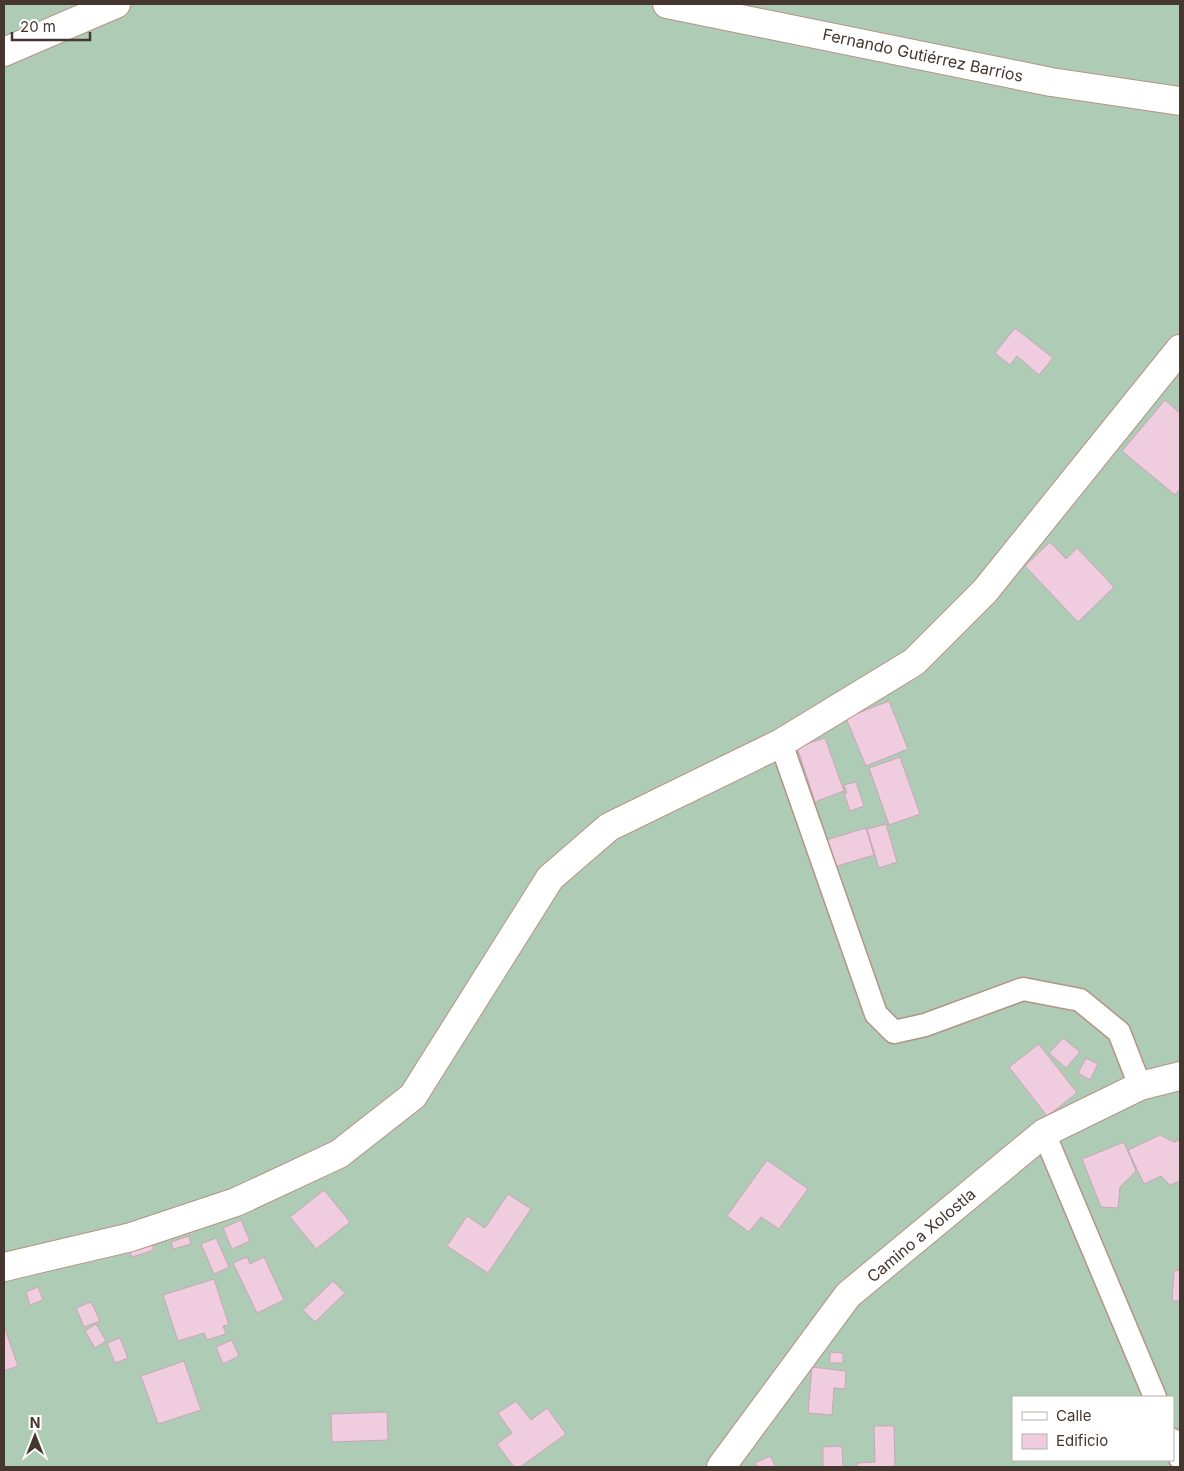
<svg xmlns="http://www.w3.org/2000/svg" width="1184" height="1471" font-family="Inter,sans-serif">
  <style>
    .forest { fill: #aecbb5; fill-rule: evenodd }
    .building { fill: #f0cdde; stroke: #c9a6b7 }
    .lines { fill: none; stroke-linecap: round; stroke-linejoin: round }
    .minor-casing { stroke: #b59384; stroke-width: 25 }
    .tertiary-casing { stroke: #b59384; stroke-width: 30 }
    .secondary-casing { stroke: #b59384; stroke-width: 30 }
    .minor { stroke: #fff; stroke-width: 22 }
    .tertiary { stroke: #fff; stroke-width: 28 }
    .secondary { stroke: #fff; stroke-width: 28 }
    .labels { text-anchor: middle; stroke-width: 4; stroke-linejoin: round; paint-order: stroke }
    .street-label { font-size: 16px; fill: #453630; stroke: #fff }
  </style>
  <rect width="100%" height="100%" fill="#fafafa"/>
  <!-- forest -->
  <path class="forest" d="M4 4H1180V1467H4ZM1013 1397H1173V1460H1013Z"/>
  <!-- building -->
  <g class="building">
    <polygon points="1015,328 1053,358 1039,375 1017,356 1010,365 995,353"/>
    <polygon points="1165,400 1180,413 1180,489 1175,495 1122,451"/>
    <polygon points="1050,542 1066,559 1077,548 1114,587 1078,622 1025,566"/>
    <polygon points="889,701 908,749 866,766 846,718"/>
    <polygon points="825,738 844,791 815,802 797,747"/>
    <polygon points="900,757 920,814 889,825 869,768"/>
    <polygon points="856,782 864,806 850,811 844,793 847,793 844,785"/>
    <polygon points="886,824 897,862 879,868 867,829"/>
    <polygon points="866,828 874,855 834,867 826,840"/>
    <polygon points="1063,1038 1080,1052 1066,1068 1049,1053"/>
    <polygon points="1039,1044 1077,1093 1047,1116 1009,1067"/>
    <polygon points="1086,1058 1098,1064 1090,1080 1078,1073"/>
    <polygon points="1160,1135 1174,1142 1180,1140 1180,1181 1170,1185 1161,1176 1144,1184 1128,1150"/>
    <polygon points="1124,1142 1136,1171 1120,1187 1118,1208 1101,1207 1082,1159"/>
    <polygon points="767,1160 808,1189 779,1229 761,1217 749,1232 727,1216"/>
    <polygon points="324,1190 350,1222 316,1249 290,1217"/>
    <polygon points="508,1194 531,1209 488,1273 447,1246 467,1216 485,1228"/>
    <polygon points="241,1220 250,1241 232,1249 223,1228"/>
    <polygon points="189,1236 191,1244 173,1249 171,1242"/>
    <polygon points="216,1238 229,1267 214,1274 201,1244"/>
    <polygon points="152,1244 154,1250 132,1257 129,1250"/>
    <polygon points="247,1257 250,1264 264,1257 284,1300 257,1313 233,1263"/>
    <polygon points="1174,1270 1180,1271 1180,1301 1172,1301"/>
    <polygon points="214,1279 229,1325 223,1326 226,1334 207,1340 204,1333 178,1341 163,1295"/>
    <polygon points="333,1281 345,1293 315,1322 303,1310"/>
    <polygon points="38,1287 43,1300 30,1305 26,1292"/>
    <polygon points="91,1302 100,1321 84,1327 76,1308"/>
    <polygon points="96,1324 106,1341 95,1348 85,1331"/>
    <polygon points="4,1326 18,1366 4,1371"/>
    <polygon points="120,1338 128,1358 115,1363 107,1343"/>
    <polygon points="232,1340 239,1356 223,1364 216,1347"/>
    <polygon points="830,1352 843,1353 843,1363 830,1363"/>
    <polygon points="184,1361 201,1410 158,1424 141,1376"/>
    <polygon points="812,1367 846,1371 845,1389 834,1388 832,1415 808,1413"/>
    <polygon points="516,1401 531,1420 547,1408 566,1434 520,1467 514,1467 497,1444 512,1433 498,1413"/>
    <polygon points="387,1412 388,1440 332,1442 331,1414"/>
    <polygon points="874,1426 894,1426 895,1467 857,1467 857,1463 875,1462"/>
    <polygon points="842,1446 843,1467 823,1467 823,1447"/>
    <polygon points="770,1456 776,1467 757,1467 755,1463"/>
  </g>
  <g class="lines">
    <!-- minor casing -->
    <g class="minor-casing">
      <g id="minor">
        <polyline points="781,743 876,1014 894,1032 925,1025 1023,989 1080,1000 1119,1032 1140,1086"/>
        <polyline points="1044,1133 1155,1397"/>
        <polyline points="1173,1440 1180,1458"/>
      </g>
    </g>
    <!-- tertiary casing -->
    <g class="tertiary-casing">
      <g id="tertiary">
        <polyline points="4,1267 131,1237 236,1202 339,1154 413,1096 550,878 609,827 781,743 914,662 985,591 1180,349"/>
        <polyline points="721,1467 848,1295 1044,1133 1140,1086 1180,1076"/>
      </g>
    </g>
    <!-- secondary casing -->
    <g class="secondary-casing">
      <g id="secondary">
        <polyline points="667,4 1051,82 1180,101"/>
        <polyline points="4,52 116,4"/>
      </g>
    </g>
    <!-- minor -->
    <use href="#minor" class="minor"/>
    <!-- tertiary -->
    <use href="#tertiary" class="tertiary"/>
    <!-- secondary -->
    <use href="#secondary" class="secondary"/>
  </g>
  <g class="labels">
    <!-- street labels -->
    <g class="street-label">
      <text transform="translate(923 55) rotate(12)" y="6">Fernando Gutiérrez Barrios</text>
      <text transform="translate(921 1235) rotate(-40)" y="6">Camino a Xolostla</text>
    </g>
  </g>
  <!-- border -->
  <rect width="1184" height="1471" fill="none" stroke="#453630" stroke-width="10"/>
  <!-- legend -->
  <rect x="1012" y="1396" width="162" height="65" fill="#ffffff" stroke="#b5afac"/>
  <rect x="1022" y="1412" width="25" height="8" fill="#ffffff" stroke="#b5afac"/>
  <text x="1056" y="1421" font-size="15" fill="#453630">Calle</text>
  <rect x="1022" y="1434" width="25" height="15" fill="#f0cdde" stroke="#b5afac"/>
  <text x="1056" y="1446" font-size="15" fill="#453630">Edificio</text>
  <!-- north arrow -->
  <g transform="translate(35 1436)" stroke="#ffffff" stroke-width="4" paint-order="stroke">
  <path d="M0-4L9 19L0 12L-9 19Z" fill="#453630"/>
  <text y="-8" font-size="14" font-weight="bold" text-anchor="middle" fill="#453630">N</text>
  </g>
  <!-- scale -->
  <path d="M12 32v8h78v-8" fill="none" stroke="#453630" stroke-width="2.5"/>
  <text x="20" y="32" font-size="15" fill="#453630" stroke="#ffffff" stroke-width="4" paint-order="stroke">20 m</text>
</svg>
